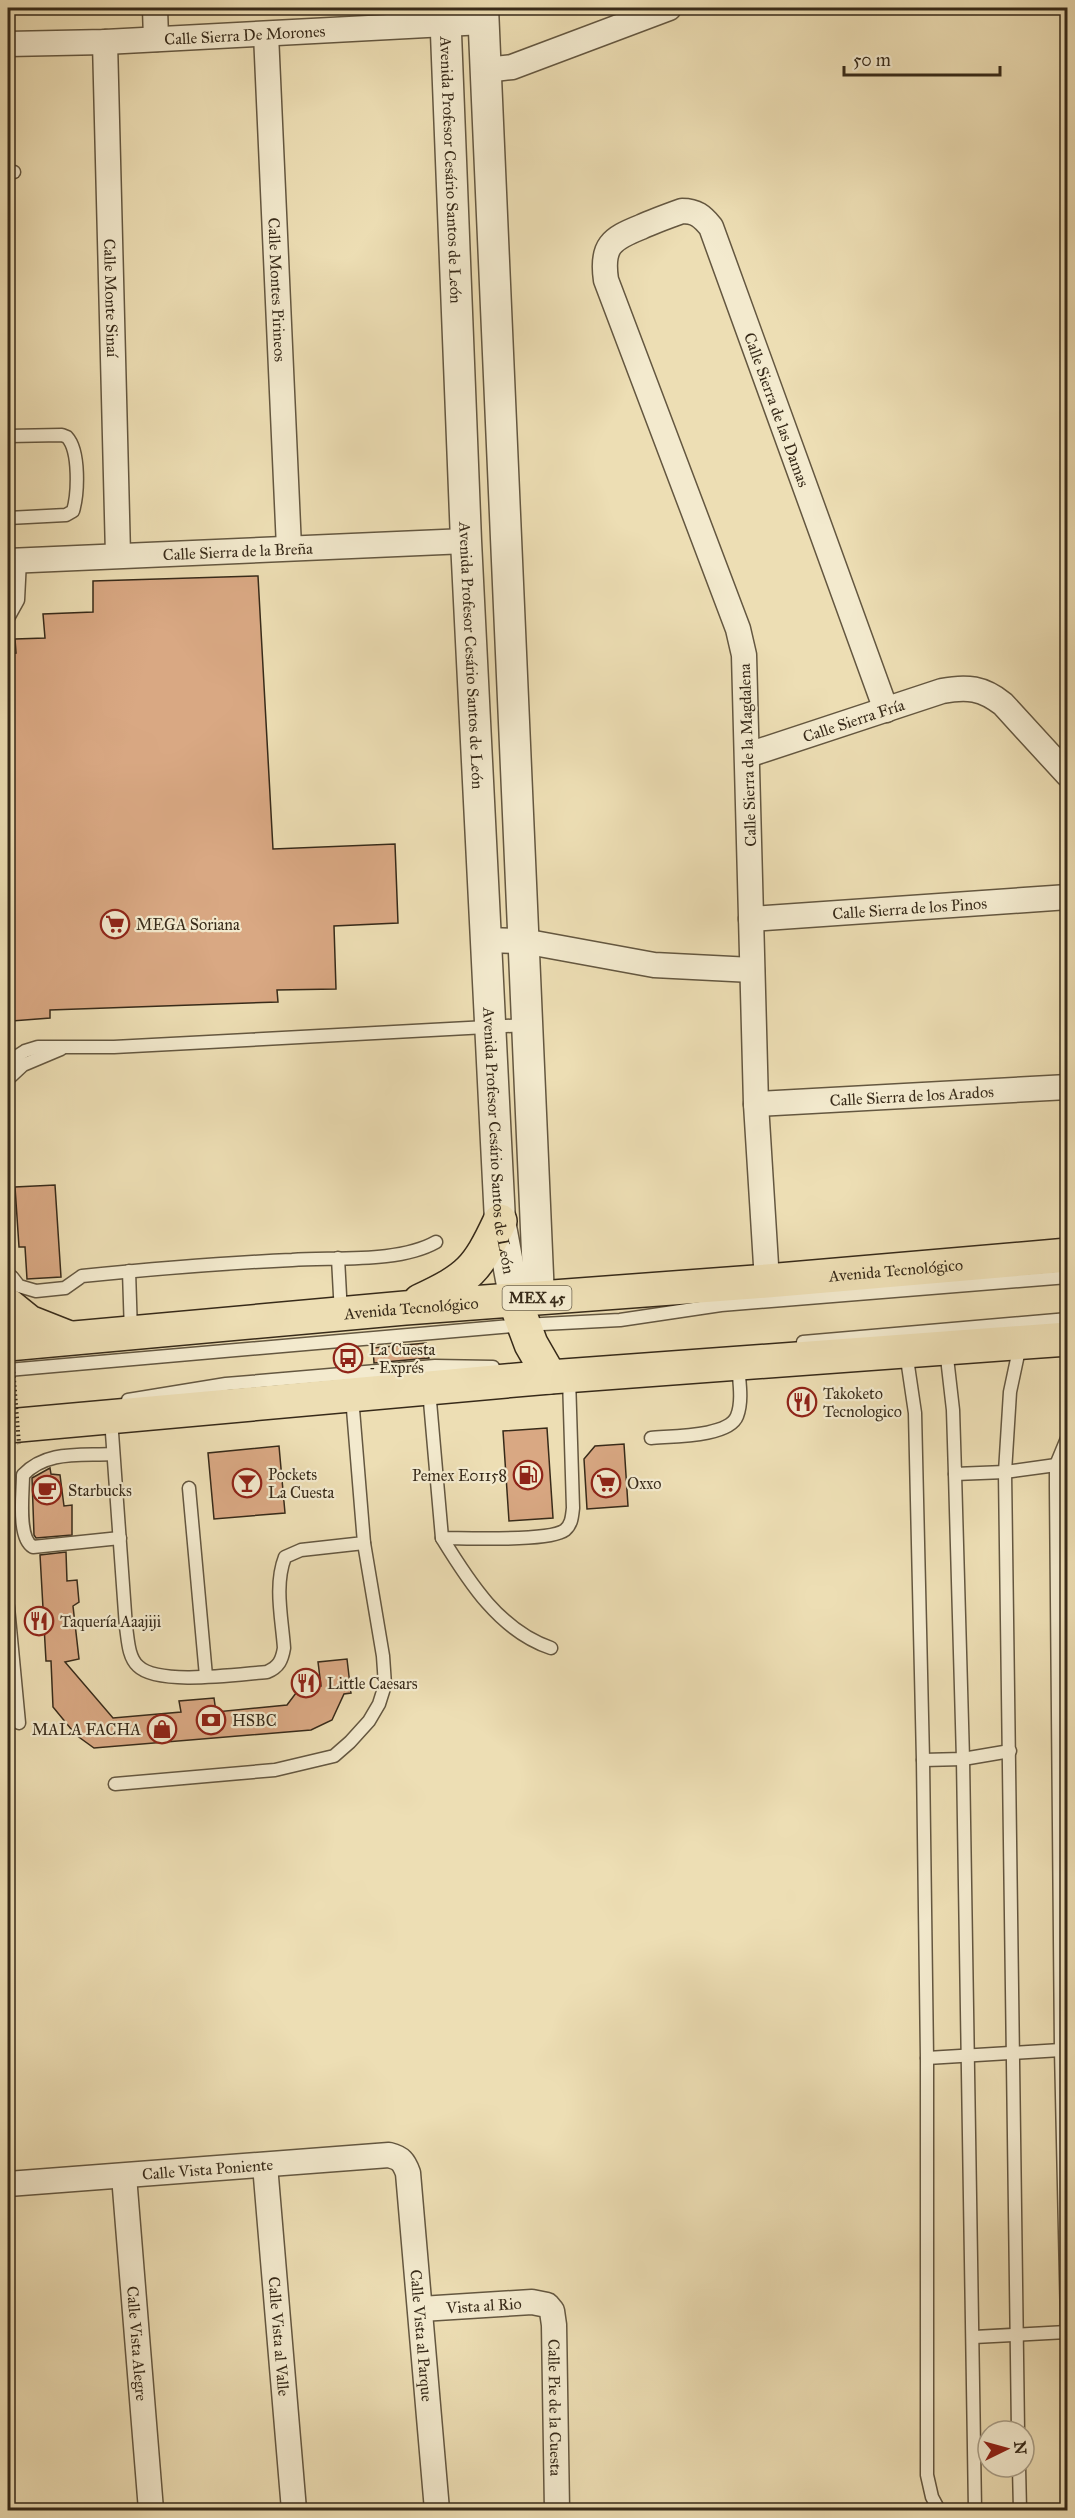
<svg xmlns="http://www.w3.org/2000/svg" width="1075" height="2518" font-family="'IM FELL Great Primer',serif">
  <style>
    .building { fill: #d9a883; stroke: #372a19; stroke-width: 1.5 }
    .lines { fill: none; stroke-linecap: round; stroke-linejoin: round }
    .service-casing { stroke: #645740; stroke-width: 15 }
    .minor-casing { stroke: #645740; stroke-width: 27 }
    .tertiary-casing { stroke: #645740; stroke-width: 33 }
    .primary-casing { stroke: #372a19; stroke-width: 36 }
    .service { stroke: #f3eace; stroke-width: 12 }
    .minor { stroke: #f3eace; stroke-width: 24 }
    .tertiary { stroke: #f3eace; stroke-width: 30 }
    .primary { stroke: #eddeb4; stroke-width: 33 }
    .path-bridge { stroke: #372a19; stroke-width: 4; stroke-dasharray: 1.5 3; stroke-linecap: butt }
    .labels { text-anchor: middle; stroke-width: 4.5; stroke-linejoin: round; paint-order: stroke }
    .shield { fill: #f3eace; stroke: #6f644f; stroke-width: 1.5 }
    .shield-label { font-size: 15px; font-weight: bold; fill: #372a19 }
    .street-label { font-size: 16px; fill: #372a19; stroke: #f3eace }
    .poi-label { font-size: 16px; fill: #372a19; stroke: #f3eace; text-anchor: start }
  </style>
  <rect width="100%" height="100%" fill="#eddeb4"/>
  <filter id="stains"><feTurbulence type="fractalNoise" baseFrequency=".00333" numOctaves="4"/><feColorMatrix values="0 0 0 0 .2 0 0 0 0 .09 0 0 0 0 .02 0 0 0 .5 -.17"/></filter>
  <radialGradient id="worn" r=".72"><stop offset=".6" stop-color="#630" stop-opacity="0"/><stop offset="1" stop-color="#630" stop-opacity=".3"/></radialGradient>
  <!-- building -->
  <g class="building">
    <polygon points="258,576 273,849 395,844 398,923 334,926 336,989 277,990 278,1002 50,1010 50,1018 12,1021 10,1014 8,1014 8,654 16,653 15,639 45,638 43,614 93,612 93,581"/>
    <polygon points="55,1185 61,1277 27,1279 25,1247 19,1247 15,1187"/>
    <polygon points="426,1343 429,1358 374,1363 373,1348"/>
    <polygon points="547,1428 553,1518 509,1521 503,1431"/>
    <polygon points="624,1444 628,1506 587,1509 584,1459 595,1446"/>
    <polygon points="279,1446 285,1513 214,1519 208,1453"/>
    <polygon points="50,1468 51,1474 60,1475 64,1506 72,1505 72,1535 36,1538 34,1535 32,1478"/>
    <polygon points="66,1552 67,1581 77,1580 79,1602 73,1606 79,1659 65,1662 113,1718 181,1712 179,1701 214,1698 216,1712 287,1705 302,1685 321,1686 318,1662 347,1659 351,1693 344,1694 332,1720 311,1730 94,1748 76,1735 53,1707 51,1661 46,1661 40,1555"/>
  </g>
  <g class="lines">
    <!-- service casing -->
    <g class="service-casing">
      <g id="service">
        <polyline points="8,172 14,172"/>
        <path d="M8 436 62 435 67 437C80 451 78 494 73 511L66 515 8 518"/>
        <polyline points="8,618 18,600 20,560"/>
        <polyline points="8,1062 25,1051 38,1047 114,1047 525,1025"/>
        <polyline points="8,1079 23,1065 61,1049"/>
        <polyline points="338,1258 341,1314"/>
        <polyline points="129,1271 131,1333"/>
        <path d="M12 1277 19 1286 36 1291 65 1288 82 1276C152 1269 222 1263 292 1260 335 1257 399 1263 436 1242"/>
        <polyline points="803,1342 1068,1319"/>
        <polyline points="946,1349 953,1410 955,1474 1005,1472 1056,1465"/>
        <polyline points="906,1352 915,1413 923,1760 927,2058 927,2475 932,2497 939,2510"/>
        <polyline points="8,1370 523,1325 620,1320 721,1305 1068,1277"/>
        <path d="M429 1390 442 1538C466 1538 549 1542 565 1530 572 1524 572 1516 573 1508L569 1378"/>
        <polyline points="128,1400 226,1384 435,1366 493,1367"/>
        <path d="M111 1419 126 1627C128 1639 128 1657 138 1666 158 1686 239 1674 267 1672 279 1667 282 1660 284 1648 282 1619 274 1585 285 1557L301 1550 364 1543 352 1397"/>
        <polyline points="1068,1436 1056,1465 1056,1487 1061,2050 1068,2368"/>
        <path d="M651 1438C671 1436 729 1437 737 1416 743 1401 739 1380 738 1365"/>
        <path d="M113 1454C80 1456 47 1450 23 1475 23 1493 17 1538 33 1547L120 1538"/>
        <polyline points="955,1474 963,1759 975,2510"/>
        <polyline points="189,1488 206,1676"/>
        <path d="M442 1538C469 1582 500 1631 551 1648"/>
        <polyline points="8,1607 19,1723"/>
        <polyline points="923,1760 963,1759 1010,1751"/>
        <polyline points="115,1784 275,1770 334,1756 350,1742 369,1721 379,1704 385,1685 383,1656 364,1543"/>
        <polyline points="927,2058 1061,2050"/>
        <polyline points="974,2337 1067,2332"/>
        <polyline points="1018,2431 1005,1472 1010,1392 1020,1345"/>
        <polyline points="1019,2467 1020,2510"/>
      </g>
    </g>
    <!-- minor casing -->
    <g class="minor-casing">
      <g id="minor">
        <polyline points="155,8 156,39"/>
        <path id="s1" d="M266 34 289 548"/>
        <path id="s2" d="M105 42 118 555"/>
        <path id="s3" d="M8 44 105 42 483 22"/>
        <polyline points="486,70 512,67 669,8"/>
        <path id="s4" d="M8 561 466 541"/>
        <path id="s5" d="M748 755 942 691C967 686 983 688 1003 704L1068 775"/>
        <path id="s6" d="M751 919 1068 897"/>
        <polyline points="486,940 523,941 654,965 752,970"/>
        <path id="s7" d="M756 1104 1068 1087"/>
        <path id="s8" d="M767 1281 756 1104 744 655 738 629 606 280C601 246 611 239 641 227 654 221 668 216 682 211 696 211 702 216 711 227L886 710"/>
        <path id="s9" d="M265 2165 294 2510"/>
        <path id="s10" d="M124 2176 151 2510"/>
        <path id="s11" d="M8 2184 389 2155C401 2158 404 2162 408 2173L437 2510"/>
        <path id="s12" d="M421 2309 532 2302 547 2305 552 2311 554 2325 557 2510"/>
      </g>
    </g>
    <!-- tertiary casing -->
    <g class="tertiary-casing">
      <g id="tertiary">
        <path id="s13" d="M445 8 466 541 496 1142 500 1221 515 1301"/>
        <polyline points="483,8 539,1298"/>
      </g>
    </g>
    <!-- primary casing -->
    <g class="primary-casing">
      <g id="primary">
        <path d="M420 1301C469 1278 477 1270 500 1221"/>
        <polyline points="515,1301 531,1344 550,1377"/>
        <polyline points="8,1305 29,1322 67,1337"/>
        <path id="s14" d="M8 1344 405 1308 767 1281 1068 1255"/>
        <polyline points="8,1426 550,1377 1068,1339"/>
      </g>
    </g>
    <!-- service -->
    <use href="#service" class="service"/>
    <!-- minor -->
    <use href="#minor" class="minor"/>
    <!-- tertiary -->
    <use href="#tertiary" class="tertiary"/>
    <!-- primary -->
    <use href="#primary" class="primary"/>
    <!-- path-bridge -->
    <polyline class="path-bridge" points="10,1327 19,1444"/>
  </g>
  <!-- icons -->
  <defs>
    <g id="supermarket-ring" transform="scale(1.5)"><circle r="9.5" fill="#f3eace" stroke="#8f2418" stroke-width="1.5"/><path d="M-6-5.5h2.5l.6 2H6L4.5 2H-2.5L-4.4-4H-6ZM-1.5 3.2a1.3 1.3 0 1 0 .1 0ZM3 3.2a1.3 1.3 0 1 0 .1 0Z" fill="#8f2418"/></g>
    <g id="bus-ring" transform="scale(1.5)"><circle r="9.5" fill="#f3eace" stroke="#8f2418" stroke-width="1.5"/><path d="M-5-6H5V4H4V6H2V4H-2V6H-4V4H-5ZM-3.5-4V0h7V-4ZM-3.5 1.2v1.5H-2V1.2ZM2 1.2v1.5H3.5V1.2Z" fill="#8f2418"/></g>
    <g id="restaurant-ring" transform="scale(1.5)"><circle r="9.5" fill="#f3eace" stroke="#8f2418" stroke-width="1.5"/><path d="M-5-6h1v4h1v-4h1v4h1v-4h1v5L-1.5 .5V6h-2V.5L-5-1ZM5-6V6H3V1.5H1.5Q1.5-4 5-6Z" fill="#8f2418"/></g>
    <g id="fuel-ring" transform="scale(1.5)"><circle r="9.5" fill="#f3eace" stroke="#8f2418" stroke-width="1.5"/><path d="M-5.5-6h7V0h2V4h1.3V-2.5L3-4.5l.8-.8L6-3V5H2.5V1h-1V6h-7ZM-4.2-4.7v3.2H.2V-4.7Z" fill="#8f2418"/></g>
    <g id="bar-ring" transform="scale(1.5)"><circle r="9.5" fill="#f3eace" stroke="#8f2418" stroke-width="1.5"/><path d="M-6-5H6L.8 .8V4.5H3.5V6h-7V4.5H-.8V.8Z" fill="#8f2418"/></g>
    <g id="cafe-ring" transform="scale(1.5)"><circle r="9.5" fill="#f3eace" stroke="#8f2418" stroke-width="1.5"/><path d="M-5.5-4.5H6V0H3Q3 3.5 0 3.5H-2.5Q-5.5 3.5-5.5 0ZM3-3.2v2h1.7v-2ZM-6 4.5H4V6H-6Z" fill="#8f2418"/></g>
    <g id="bank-ring" transform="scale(1.5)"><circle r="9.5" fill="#f3eace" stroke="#8f2418" stroke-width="1.5"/><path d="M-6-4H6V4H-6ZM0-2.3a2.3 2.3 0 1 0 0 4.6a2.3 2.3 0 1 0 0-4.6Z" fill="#8f2418"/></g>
    <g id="shop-ring" transform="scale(1.5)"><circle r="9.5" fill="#f3eace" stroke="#8f2418" stroke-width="1.5"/><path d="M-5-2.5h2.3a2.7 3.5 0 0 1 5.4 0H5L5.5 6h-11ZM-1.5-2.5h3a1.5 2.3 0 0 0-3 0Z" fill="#8f2418"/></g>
  </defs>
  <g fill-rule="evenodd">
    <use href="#supermarket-ring" x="115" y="924"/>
    <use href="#bus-ring" x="348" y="1358"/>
    <use href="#restaurant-ring" x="802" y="1402"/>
    <use href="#fuel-ring" x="528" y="1475"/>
    <use href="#bar-ring" x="247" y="1483"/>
    <use href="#supermarket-ring" x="606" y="1483"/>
    <use href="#cafe-ring" x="47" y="1490"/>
    <use href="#restaurant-ring" x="39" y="1621"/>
    <use href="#restaurant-ring" x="306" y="1683"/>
    <use href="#bank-ring" x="211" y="1720"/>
    <use href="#shop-ring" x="162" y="1729"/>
  </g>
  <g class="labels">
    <!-- shield labels -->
    <rect class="shield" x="502.5" y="1286" width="69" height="24" rx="4.5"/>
    <g class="shield-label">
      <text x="537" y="1303">MEX 45</text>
    </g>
    <!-- street labels -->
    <g class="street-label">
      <text dy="6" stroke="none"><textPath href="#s3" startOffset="237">Calle Sierra De Morones</textPath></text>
      <text dy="6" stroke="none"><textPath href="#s13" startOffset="162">Avenida Profesor Cesário Santos de León</textPath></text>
      <text dy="6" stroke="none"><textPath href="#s1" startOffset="256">Calle Montes Pirineos</textPath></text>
      <text dy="6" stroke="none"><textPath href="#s2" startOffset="256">Calle Monte Sinaí</textPath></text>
      <text dy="6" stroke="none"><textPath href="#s8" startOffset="1371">Calle Sierra de las Damas</textPath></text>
      <text dy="6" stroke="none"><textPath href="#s4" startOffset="230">Calle Sierra de la Breña</textPath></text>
      <text dy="6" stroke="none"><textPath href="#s13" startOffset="648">Avenida Profesor Cesário Santos de León</textPath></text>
      <text dy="6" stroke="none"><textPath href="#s5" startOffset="111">Calle Sierra Fría</textPath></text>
      <text transform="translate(747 755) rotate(-92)" y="6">Calle Sierra de la Magdalena</text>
      <text dy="6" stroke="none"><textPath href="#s6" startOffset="159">Calle Sierra de los Pinos</textPath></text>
      <text dy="6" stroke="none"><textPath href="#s7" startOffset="156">Calle Sierra de los Arados</textPath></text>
      <text dy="6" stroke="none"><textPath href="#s13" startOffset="1134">Avenida Profesor Cesário Santos de León</textPath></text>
      <text dy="6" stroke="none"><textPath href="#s14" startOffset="891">Avenida Tecnológico</textPath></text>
      <text dy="6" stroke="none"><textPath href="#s14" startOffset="405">Avenida Tecnológico</textPath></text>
      <text dy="6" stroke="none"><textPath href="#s11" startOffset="200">Calle Vista Poniente</textPath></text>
      <text dy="6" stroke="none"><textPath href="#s12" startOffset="63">Vista al Rio</textPath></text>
      <text dy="6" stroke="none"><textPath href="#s11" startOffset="573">Calle Vista al Parque</textPath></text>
      <text dy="6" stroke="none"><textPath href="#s9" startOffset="172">Calle Vista al Valle</textPath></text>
      <text dy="6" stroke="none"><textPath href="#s10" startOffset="168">Calle Vista Alegre</textPath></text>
      <text dy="6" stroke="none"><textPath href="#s12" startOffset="231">Calle Pie de la Cuesta</textPath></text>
    </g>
    <!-- poi labels -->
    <g class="poi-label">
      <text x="136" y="930">MEGA Soriana</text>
      <text x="369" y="1355">La Cuesta<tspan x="369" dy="18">- Exprés</tspan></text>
      <text x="823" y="1399">Takoketo<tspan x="823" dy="18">Tecnologico</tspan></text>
      <text x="268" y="1480">Pockets<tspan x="268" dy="18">La Cuesta</tspan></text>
      <text x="507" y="1481" text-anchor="end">Pemex E01158</text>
      <text x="627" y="1489">Oxxo</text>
      <text x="68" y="1496">Starbucks</text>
      <text x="60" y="1627">Taquería Aaajiji</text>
      <text x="327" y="1689">Little Caesars</text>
      <text x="232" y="1726">HSBC</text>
      <text x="141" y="1735" text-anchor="end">MALA FACHA</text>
    </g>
  </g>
  <!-- margin -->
  <rect width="1075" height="2518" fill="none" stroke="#eddeb4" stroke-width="30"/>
  <rect x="9" y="9" width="1057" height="2500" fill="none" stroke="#372a19" stroke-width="3"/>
  <rect x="15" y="15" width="1045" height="2488" fill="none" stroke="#372a19" stroke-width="1.5"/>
  <!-- north arrow -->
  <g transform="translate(1006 2449) rotate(85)"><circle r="28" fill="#f3eace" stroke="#a89d86" stroke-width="1.5"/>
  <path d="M0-4.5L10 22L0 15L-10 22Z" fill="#8f2418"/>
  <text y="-9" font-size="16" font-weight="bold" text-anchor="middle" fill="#372a19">N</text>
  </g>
  <!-- scale -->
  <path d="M844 66v9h156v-9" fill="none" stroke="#372a19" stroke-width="3"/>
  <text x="853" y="66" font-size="18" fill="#372a19" stroke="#f3eace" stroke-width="4.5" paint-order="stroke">50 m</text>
  <rect width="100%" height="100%" filter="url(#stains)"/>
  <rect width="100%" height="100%" fill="url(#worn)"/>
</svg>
